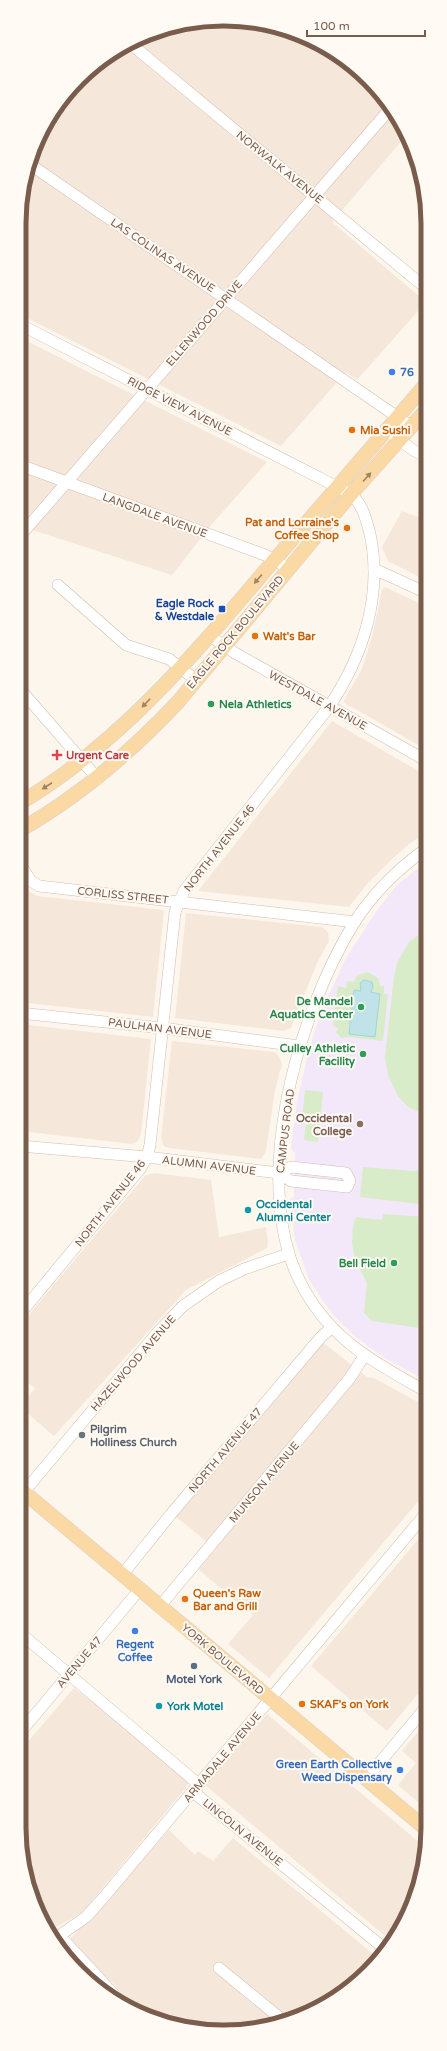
<svg xmlns="http://www.w3.org/2000/svg" width="447" height="2051" font-family="'Varela Round',sans-serif">
  <style>
    .residential { fill: #f5e8da }
    .education { fill: #f3e8fa }
    .green { fill: #d8ecc9 }
    .water { fill: #bfe3e8; stroke: #a5d3da }
    .lines { fill: none; stroke-linecap: round; stroke-linejoin: round }
    .minor-casing { stroke: #d1beb0; stroke-width: 12 }
    .major-casing { stroke: #dad1cd; stroke-width: 15 }
    .minor { stroke: #fff; stroke-width: 11 }
    .major { stroke: #fbd9a5; stroke-width: 14 }
    .oneway { fill: #a18267 }
    .shop-dot { fill: #3f7fe0; stroke: #fffaf3; stroke-width: 1.5 }
    .food-dot { fill: #e8710a; stroke: #fffaf3; stroke-width: 1.5 }
    .transit-dot { fill: #1a4fb4; stroke: #fffaf3; stroke-width: 1.5 }
    .leisure-dot { fill: #2e9e5b; stroke: #fffaf3; stroke-width: 1.5 }
    .health-dot { fill: #e0444e; stroke: #fffaf3; stroke-width: 1.5 }
    .education-dot { fill: #8d6e63; stroke: #fffaf3; stroke-width: 1.5 }
    .culture-dot { fill: #0f9aa8; stroke: #fffaf3; stroke-width: 1.5 }
    .worship-dot { fill: #6b7280; stroke: #fffaf3; stroke-width: 1.5 }
    .service-dot { fill: #5c6f8a; stroke: #fffaf3; stroke-width: 1.5 }
    .labels { text-anchor: middle; stroke-width: 4; stroke-linejoin: round; paint-order: stroke }
    .street-label { font-size: 11px; fill: #7a5c4d; stroke: #fffaf3 }
    .shop-label { font-size: 11px; font-weight: bold; fill: #366cbe; stroke: #fffaf3; text-anchor: start }
    .food-label { font-size: 11px; font-weight: bold; fill: #c56008; stroke: #fffaf3; text-anchor: start }
    .transit-label { font-size: 11px; font-weight: bold; fill: #164399; stroke: #fffaf3; text-anchor: end }
    .leisure-label { font-size: 11px; font-weight: bold; fill: #27864d; stroke: #fffaf3; text-anchor: end }
    .health-label { font-size: 11px; font-weight: bold; fill: #be3a42; stroke: #fffaf3; text-anchor: start }
    .education-label { font-size: 11px; font-weight: bold; fill: #785e54; stroke: #fffaf3; text-anchor: end }
    .culture-label { font-size: 11px; font-weight: bold; fill: #0d838f; stroke: #fffaf3; text-anchor: start }
    .worship-label { font-size: 11px; font-weight: bold; fill: #5b616d; stroke: #fffaf3; text-anchor: start }
    .service-label { font-size: 11px; font-weight: bold; fill: #4e5e75; stroke: #fffaf3 }
    .rim { fill: none; stroke: #7a5c4d; stroke-width: 5 }
  </style>
  <rect width="100%" height="100%" fill="#fdf6ec"/>
  <!-- residential -->
  <g class="residential">
    <polygon points="250,21 314,40 368,79 406,136 332,222 426,302 357,380 346,372 281,446 21,315 21,197 46,121 99,61 170,26"/>
    <polygon points="21,338 267,462 212,524 172,575 20,526"/>
    <polygon points="427,505 427,581 388,561 382,547 402,511 418,517"/>
    <polygon points="385,587 427,607 427,750 343,702 362,669 372,637 382,590"/>
    <polygon points="332,721 427,776 427,832 409,844 390,861 368,883 349,907 198,891"/>
    <polygon points="20,886 37,896 164,910 153,1017 20,1002"/>
    <polygon points="186,913 322,927 328,932 329,941 317,963 291,1028 284,1031 175,1018"/>
    <polygon points="20,1024 151,1039 141,1134 138,1141 132,1144 20,1131"/>
    <polygon points="172,1041 274,1052 279,1056 282,1064 275,1090 266,1151 261,1159 169,1148 164,1146 161,1138"/>
    <polygon points="154,1173 211,1180 219,1237 266,1227 268,1243 267,1248 186,1290 54,1436 20,1407 35,1388 19,1376 20,1325 145,1176"/>
    <polygon points="321,1344 325,1344 367,1377 374,1378 427,1407 427,1491 269,1678 228,1644 253,1615 198,1569 216,1549 175,1516"/>
    <polygon points="427,1529 426,1684 387,1731 311,1666"/>
    <polygon points="74,1688 192,1780 83,1912 51,1930 34,1906 19,1828 19,1752"/>
    <polygon points="267,1714 426,1848 426,1854 401,1930 391,1941 205,1785"/>
    <polygon points="426,1722 426,1809 398,1785 416,1763 402,1751"/>
    <polygon points="169,1830 195,1855 198,1851 213,1861 233,1838 378,1958 358,1981 289,2021 210,2032 133,2011 118,1988 72,1944 71,1938"/>
  </g>
  <!-- education -->
  <polygon class="education" points="427,861 427,1381 385,1358 357,1338 338,1320 323,1301 309,1279 295,1240 290,1203 290,1199 294,1197 295,1153 292,1150 291,1146 297,1102 309,1049 322,1010 345,960 375,913 397,885"/>
  <!-- green -->
  <g class="green">
    <polygon points="427,929 427,1116 408,1107 398,1096 388,1075 385,1057 394,976 397,963 409,942"/>
    <polygon points="368,972 378,978 380,986 384,986 384,994 388,994 383,1041 349,1037 341,1038 336,1032 338,1028 333,1026 338,986 346,988 347,981 353,982 358,975"/>
    <polygon points="305,1090 323,1092 320,1122 302,1120"/>
    <polygon points="306,1122 320,1123 318,1142 304,1140"/>
    <polygon points="363,1167 414,1171 427,1170 427,1205 360,1197"/>
    <polygon points="383,1214 427,1217 427,1329 372,1321 364,1313 367,1283 355,1260 352,1243 353,1226 356,1217 382,1220"/>
  </g>
  <!-- water -->
  <polygon class="water" points="364,980 372,982 373,987 371,992 380,994 375,1037 349,1034 354,990 361,991 360,983"/>
  <g class="lines">
    <!-- minor casing -->
    <g class="minor-casing">
      <g id="minor">
        <polyline points="132,45 427,289"/>
        <polyline points="361,74 369,81"/>
        <polyline points="31,165 412,427"/>
        <polyline points="386,430 413,450 427,457"/>
        <polyline points="20,465 265,555 288,568"/>
        <polyline points="20,536 389,110"/>
        <polyline points="374,569 427,593"/>
        <polyline points="58,585 126,645 169,659 196,680"/>
        <polyline points="210,636 235,653 427,761"/>
        <polyline points="20,689 98,779"/>
        <polyline points="20,864 31,881 39,886 355,922"/>
        <polyline points="20,1013 162,1028 299,1046"/>
        <polyline points="20,1146 147,1157 279,1173"/>
        <polygon points="291,1167 346,1173 350,1181 347,1187 291,1181 279,1173"/>
        <path d="M20 1314 140 1169 147 1157 150 1145 175 912 184 891 329 707C363 656 383 596 370 534 366 519 363 505 351 494L21 325"/>
        <path d="M427 1392C377 1364 334 1342 305 1291 246 1190 297 1016 354 923 373 893 399 868 427 848"/>
        <polyline points="24,1492 157,1333 183,1306 219,1281 244,1269 288,1254"/>
        <polyline points="122,1575 171,1514 321,1337 331,1328"/>
        <polyline points="160,1606 350,1378 364,1356"/>
        <polyline points="19,1632 196,1782 197,1795 385,1949"/>
        <polyline points="19,1734 140,1589"/>
        <polyline points="366,1779 426,1707"/>
        <polyline points="60,1936 121,2002"/>
        <polyline points="56,1938 86,1917 104,1897 427,1512"/>
        <polyline points="219,1968 285,2022"/>
      </g>
    </g>
    <!-- major casing -->
    <g class="major-casing">
      <g id="major">
        <path d="M20 803C118 745 192 657 265 571 319 508 373 445 427 383"/>
        <path d="M20 830C80 796 131 752 178 702L351 494 427 409"/>
        <polyline points="19,1488 426,1829"/>
      </g>
    </g>
    <!-- minor -->
    <use href="#minor" class="minor"/>
    <!-- major -->
    <use href="#major" class="major"/>
  </g>
  <!-- one-way arrows -->
  <defs><path id="oneway-solid" d="M-6-.8H1V-3.2L6.5 0L1 3.2V.8H-6Z"/></defs>
  <g class="oneway">
    <use href="#oneway-solid" transform="translate(367 477) rotate(-48)"/>
    <use href="#oneway-solid" transform="translate(258 579) rotate(130)"/>
    <use href="#oneway-solid" transform="translate(146 703) rotate(134)"/>
    <use href="#oneway-solid" transform="translate(47 786) rotate(147)"/>
  </g>
  <!-- markers -->
  <g class="shop-dot">
    <circle cx="392" cy="372" r="4"/>
    <circle cx="135" cy="1631" r="4"/>
    <circle cx="400" cy="1770" r="4"/>
  </g>
  <g class="food-dot">
    <circle cx="352" cy="430" r="4"/>
    <circle cx="347" cy="528" r="4"/>
    <circle cx="255" cy="636" r="4"/>
    <circle cx="185" cy="1599" r="4"/>
    <circle cx="302" cy="1704" r="4"/>
  </g>
  <rect class="transit-dot" x="218" y="605" width="8" height="8" rx="2"/>
  <g class="leisure-dot">
    <circle cx="211" cy="704" r="4"/>
    <circle cx="361" cy="1007" r="4"/>
    <circle cx="363" cy="1054" r="4"/>
    <circle cx="394" cy="1263" r="4"/>
  </g>
  <path class="health-dot" d="M55 749h4v4h4v4h-4v4h-4v-4h-4v-4h4z"/>
  <circle class="education-dot" cx="360" cy="1124" r="4"/>
  <g class="culture-dot">
    <circle cx="248" cy="1210" r="4"/>
    <circle cx="159" cy="1706" r="4"/>
  </g>
  <circle class="worship-dot" cx="82" cy="1435" r="4"/>
  <circle class="service-dot" cx="194" cy="1666" r="4"/>
  <g class="labels">
    <!-- street labels -->
    <g class="street-label">
      <text transform="translate(280 167) rotate(39)" y="4">NORWALK AVENUE</text>
      <text transform="translate(163 255) rotate(34)" y="4">LAS COLINAS AVENUE</text>
      <text transform="translate(204 323) rotate(-49)" y="4">ELLENWOOD DRIVE</text>
      <text transform="translate(180 406) rotate(27)" y="4">RIDGE VIEW AVENUE</text>
      <text transform="translate(155 515) rotate(20)" y="4">LANGDALE AVENUE</text>
      <text transform="translate(235 632) rotate(-50)" y="4">EAGLE ROCK BOULEVARD</text>
      <text transform="translate(318 700) rotate(29)" y="4">WESTDALE AVENUE</text>
      <text transform="translate(219 848) rotate(-52)" y="4">NORTH AVENUE 46</text>
      <text transform="translate(123 895) rotate(6)" y="4">CORLISS STREET</text>
      <text transform="translate(160 1028) rotate(7)" y="4">PAULHAN AVENUE</text>
      <text transform="translate(285 1131) rotate(-83)" y="4">CAMPUS ROAD</text>
      <text transform="translate(209 1165) rotate(7)" y="4">ALUMNI AVENUE</text>
      <text transform="translate(110 1203) rotate(-52)" y="4">NORTH AVENUE 46</text>
      <text transform="translate(133 1363) rotate(-49)" y="4">HAZELWOOD AVENUE</text>
      <text transform="translate(225 1450) rotate(-50)" y="4">NORTH AVENUE 47</text>
      <text transform="translate(264 1482) rotate(-50)" y="4">MUNSON AVENUE</text>
      <text transform="translate(223 1659) rotate(40)" y="4">YORK BOULEVARD</text>
      <text transform="translate(79 1662) rotate(-50)" y="4">AVENUE 47</text>
      <text transform="translate(222 1757) rotate(-50)" y="4">ARMADALE AVENUE</text>
      <text transform="translate(243 1832) rotate(39)" y="4">LINCOLN AVENUE</text>
    </g>
    <!-- shop labels -->
    <g class="shop-label">
      <text x="400" y="376">76</text>
      <text x="135" y="1648" text-anchor="middle">Regent<tspan x="135" dy="13">Coffee</tspan></text>
      <text x="392" y="1768" text-anchor="end">Green Earth Collective<tspan x="392" dy="13">Weed Dispensary</tspan></text>
    </g>
    <!-- food labels -->
    <g class="food-label">
      <text x="360" y="434">Mia Sushi</text>
      <text x="339" y="526" text-anchor="end">Pat and Lorraine's<tspan x="339" dy="13">Coffee Shop</tspan></text>
      <text x="263" y="640">Walt's Bar</text>
      <text x="193" y="1597">Queen's Raw<tspan x="193" dy="13">Bar and Grill</tspan></text>
      <text x="310" y="1708">SKAF's on York</text>
    </g>
    <!-- transit labels -->
    <g class="transit-label">
      <text x="214" y="607">Eagle Rock<tspan x="214" dy="13">&amp; Westdale</tspan></text>
    </g>
    <!-- leisure labels -->
    <g class="leisure-label">
      <text x="219" y="708" text-anchor="start">Nela Athletics</text>
      <text x="353" y="1005">De Mandel<tspan x="353" dy="13">Aquatics Center</tspan></text>
      <text x="355" y="1052">Culley Athletic<tspan x="355" dy="13">Facility</tspan></text>
      <text x="386" y="1267">Bell Field</text>
    </g>
    <!-- health labels -->
    <g class="health-label">
      <text x="66" y="759">Urgent Care</text>
    </g>
    <!-- education labels -->
    <g class="education-label">
      <text x="352" y="1122">Occidental<tspan x="352" dy="13">College</tspan></text>
    </g>
    <!-- culture labels -->
    <g class="culture-label">
      <text x="256" y="1208">Occidental<tspan x="256" dy="13">Alumni Center</tspan></text>
      <text x="167" y="1710">York Motel</text>
    </g>
    <!-- worship labels -->
    <g class="worship-label">
      <text x="90" y="1433">Pilgrim<tspan x="90" dy="13">Holliness Church</tspan></text>
    </g>
    <!-- service labels -->
    <g class="service-label">
      <text x="194" y="1683">Motel York</text>
    </g>
  </g>
  <!-- crop -->
  <path d="M0 0H447V2051H0ZM223 26H224A197 197 0 0 1 421 223V1828A197 197 0 0 1 224 2025H223A197 197 0 0 1 26 1828V223A197 197 0 0 1 223 26Z" fill="#fffaf3" fill-rule="evenodd"/>
  <path class="rim" d="M223 26H224A197 197 0 0 1 421 223V1828A197 197 0 0 1 224 2025H223A197 197 0 0 1 26 1828V223A197 197 0 0 1 223 26Z"/>
  <!-- scale -->
  <path d="M307 30v6h118v-6" fill="none" stroke="#7a5c4d" stroke-width="2"/>
  <text x="313" y="30" font-size="12" fill="#7a5c4d" stroke="#fffaf3" stroke-width="3" paint-order="stroke">100 m</text>
</svg>
